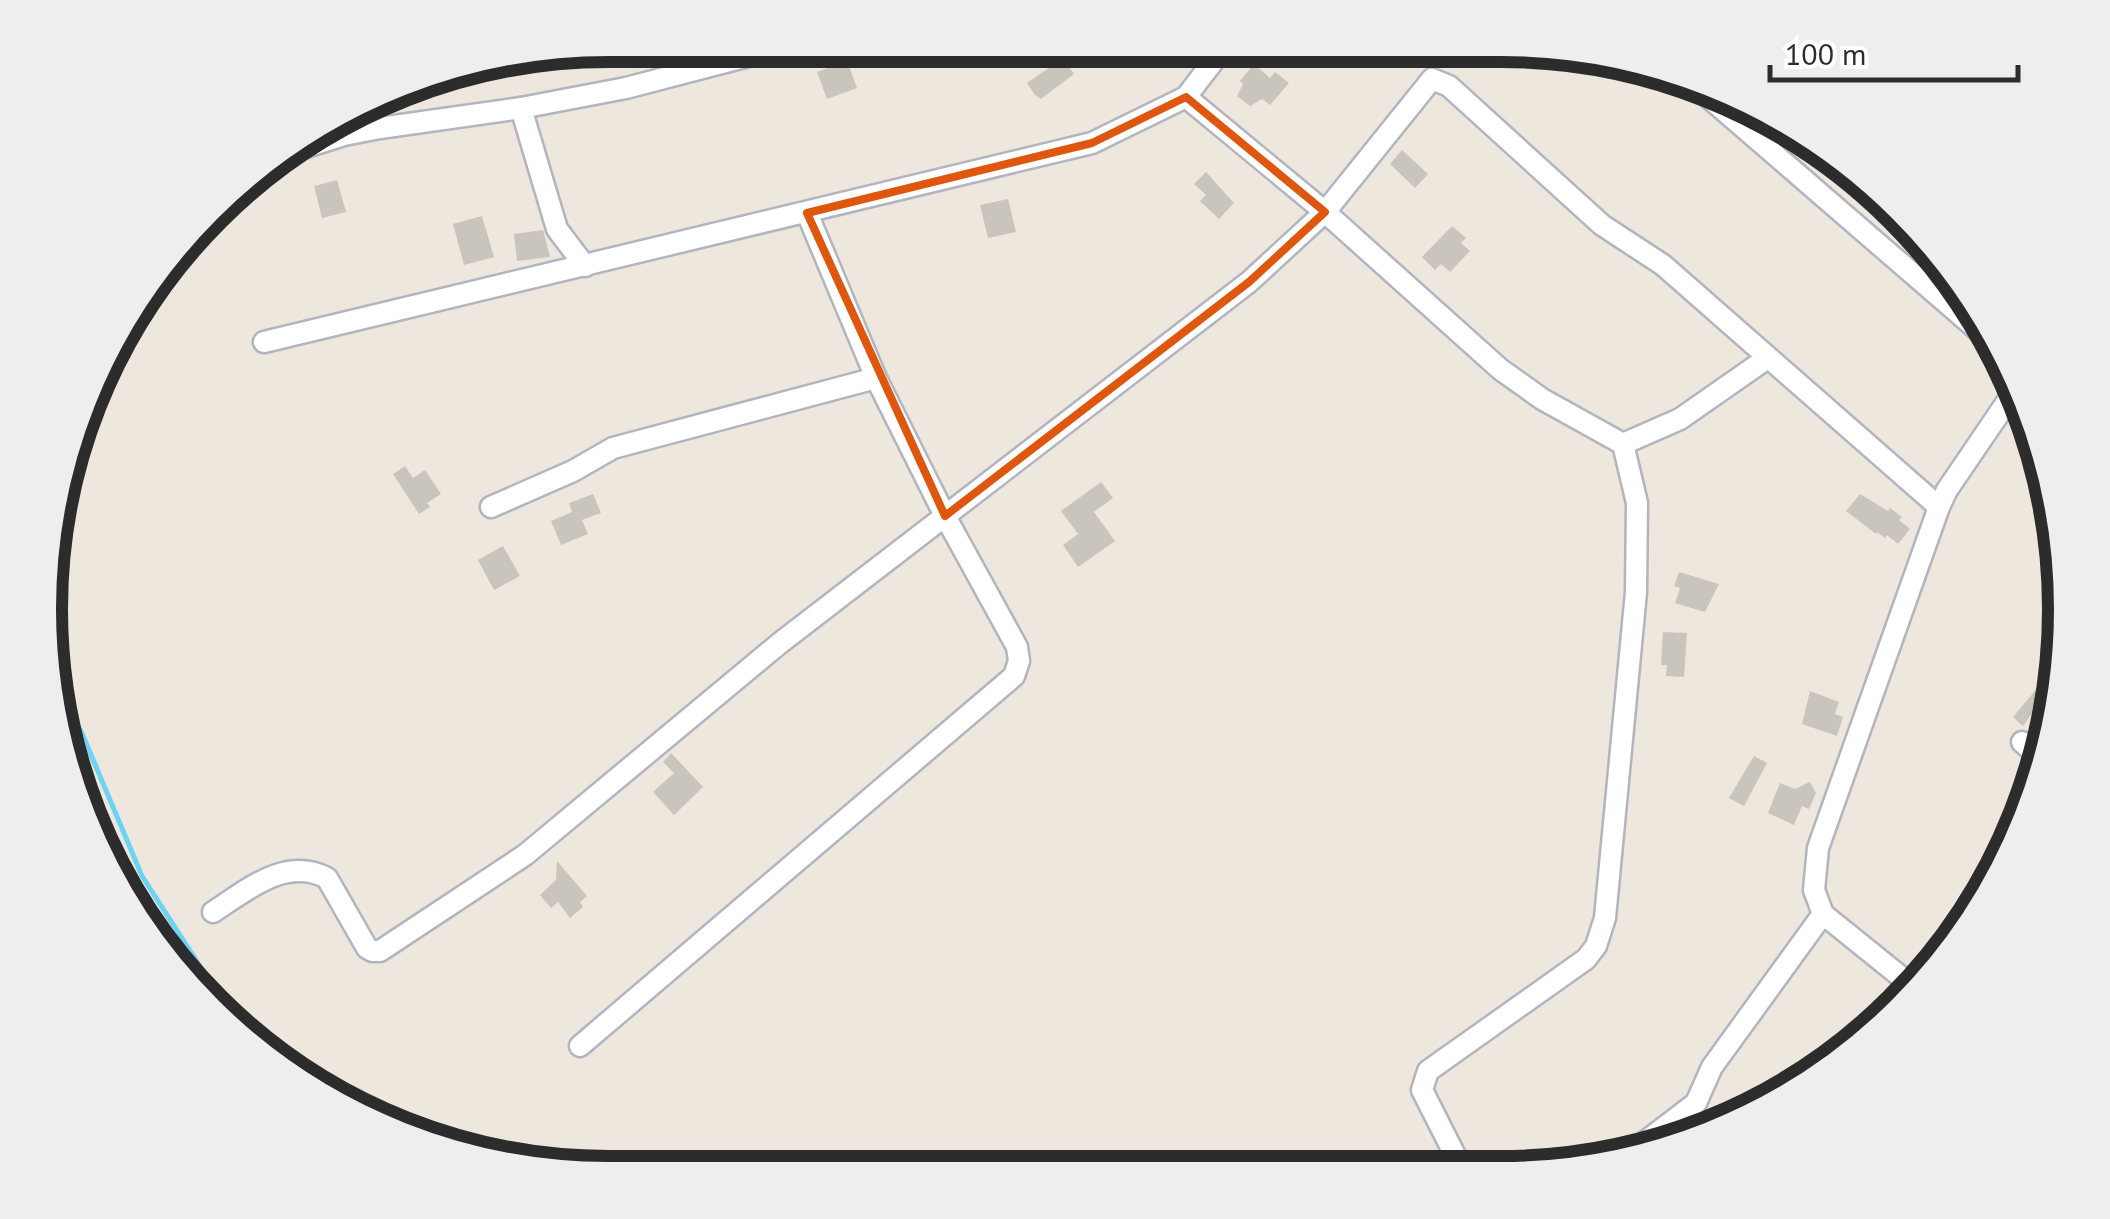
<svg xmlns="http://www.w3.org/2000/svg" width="2110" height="1219" font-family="'PT Sans',sans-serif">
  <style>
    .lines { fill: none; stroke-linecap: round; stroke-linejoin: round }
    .stream { stroke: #6dd3f4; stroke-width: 5 }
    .building { fill: #c9c5bc }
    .minor-casing { stroke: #b2b5c0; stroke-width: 25 }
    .minor { stroke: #fff; stroke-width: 20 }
    .marked { fill: none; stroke: #df570e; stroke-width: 8; stroke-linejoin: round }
    .rim { fill: none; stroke: #2c2c2c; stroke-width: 12 }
  </style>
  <rect width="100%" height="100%" fill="#eee7de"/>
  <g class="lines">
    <!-- stream -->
    <polyline class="stream" points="56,693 81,731 142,876 237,1024"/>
  </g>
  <!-- building -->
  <g class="building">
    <polygon points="1063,58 1074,74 1041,99 1035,95 1027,83"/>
    <polygon points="847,61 857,88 827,99 817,72"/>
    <polygon points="1254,64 1270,78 1275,72 1289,83 1270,105 1262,99 1250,106 1237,96 1243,84 1240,81"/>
    <polygon points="1402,150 1428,174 1415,188 1390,164"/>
    <polygon points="1206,172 1234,203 1219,219 1200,201 1206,195 1194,184"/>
    <polygon points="337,180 346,212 322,218 314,186"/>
    <polygon points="1008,199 1016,232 988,238 980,205"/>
    <polygon points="482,216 494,257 464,265 453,224"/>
    <polygon points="1452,226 1466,238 1461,243 1470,251 1450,272 1441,264 1435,270 1422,257"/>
    <polygon points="543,230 550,257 517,261 514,234"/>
    <polygon points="405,466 413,478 425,470 441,494 427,503 430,507 419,514 393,474"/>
    <polygon points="1101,482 1113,498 1094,512 1115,541 1078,567 1063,545 1078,534 1061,511"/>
    <polygon points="593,494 601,513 582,520 588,534 561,545 551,521 572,512 569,503"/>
    <polygon points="1860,494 1888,511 1890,508 1902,517 1899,520 1910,529 1898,544 1887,535 1885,538 1877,532 1876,534 1846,511"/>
    <polygon points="503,546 520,576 494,590 478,560"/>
    <polygon points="1679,572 1719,584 1705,612 1675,603 1680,588 1674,586"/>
    <polygon points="1663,632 1687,633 1684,677 1666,676 1667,665 1661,665"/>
    <polygon points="2054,668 2054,701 2045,695 2023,726 2013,717"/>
    <polygon points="1810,691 1839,702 1835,714 1843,717 1837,736 1802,724"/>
    <polygon points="671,753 703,787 674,815 653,792 674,773 663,762"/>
    <polygon points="1754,756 1767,763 1744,806 1729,798"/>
    <polygon points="1810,782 1816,793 1809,809 1802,806 1794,825 1768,813 1780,783 1795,789"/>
    <polygon points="557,861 587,896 580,902 583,907 570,918 558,902 551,908 540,895 556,880"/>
  </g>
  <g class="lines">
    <!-- minor casing -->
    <g class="minor-casing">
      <g id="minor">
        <polyline points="1685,77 1987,338"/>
        <polyline points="1186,97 1325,212 1500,369 1542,399 1623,444 1637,503 1636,592 1605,918 1596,946 1586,959 1428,1071 1422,1090 1464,1173"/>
        <polyline points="521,108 557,229 585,266"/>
        <polyline points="275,157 344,135 380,128 521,108 626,88 791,45"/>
        <polyline points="264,342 1092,143 1186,97 1225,46"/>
        <polyline points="1623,444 1680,419 1766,359"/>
        <polyline points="491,507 573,471 613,448 876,378"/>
        <polyline points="2022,742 2039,757"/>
        <path d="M213 912C246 891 285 856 327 878L367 948 372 951H380L525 855 780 643 1249 282 1325 212 1432 79 1449 86 1602 225 1663 265 1939 507"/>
        <polyline points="1916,989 1823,914 1814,890 1818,848 1939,507 1947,490 2011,396"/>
        <polyline points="580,1046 1014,676 1019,661 1017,647 945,516 876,378 807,213"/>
        <polyline points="1628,1155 1696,1103 1712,1067 1823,914"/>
      </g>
    </g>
    <!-- minor -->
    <use href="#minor" class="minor"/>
  </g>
  <!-- marked area -->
  <path class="marked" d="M1186 97 1325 212 1249 282 945 516 807 213 1092 143Z"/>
  <!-- crop -->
  <path d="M0 0H2110V1219H0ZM609 62H1501A547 547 0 0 1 2048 609V609A547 547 0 0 1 1501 1156H609A547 547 0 0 1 62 609V609A547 547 0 0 1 609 62Z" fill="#eee" fill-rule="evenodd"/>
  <path class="rim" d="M609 62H1501A547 547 0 0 1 2048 609V609A547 547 0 0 1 1501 1156H609A547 547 0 0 1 62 609V609A547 547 0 0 1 609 62Z"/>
  <!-- scale -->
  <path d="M1770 65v15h248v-15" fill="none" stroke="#2c2c2c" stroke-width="5"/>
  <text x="1785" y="65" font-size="30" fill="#2c2c2c" stroke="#ffffff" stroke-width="8" paint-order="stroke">100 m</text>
</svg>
